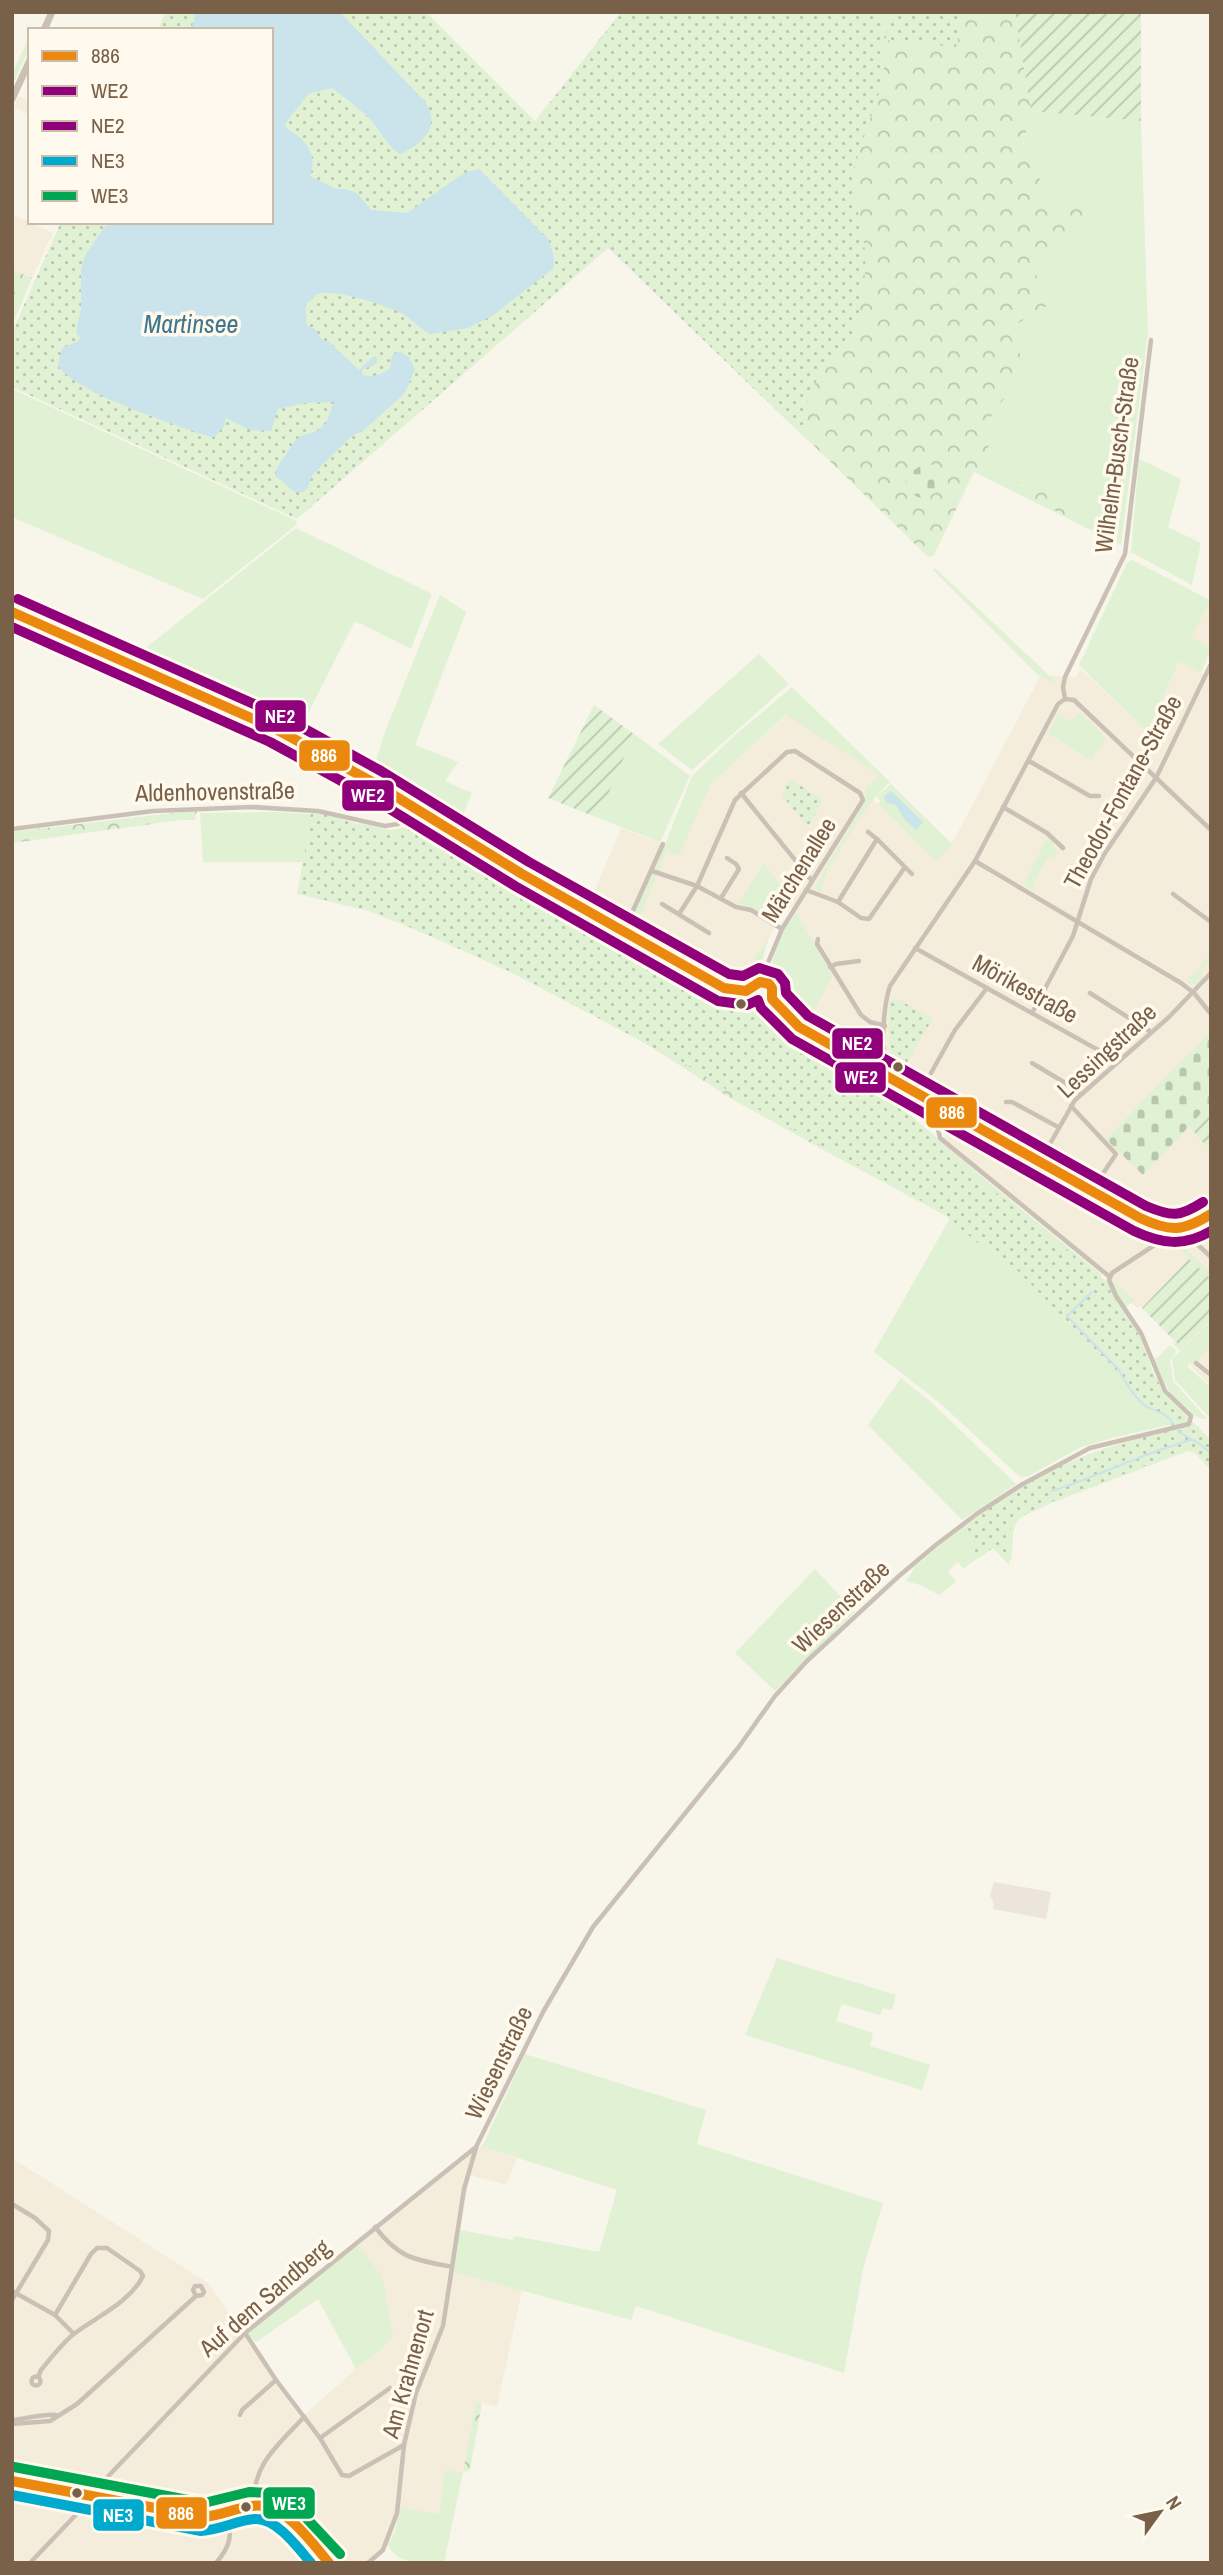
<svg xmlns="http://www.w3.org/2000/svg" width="1223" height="2575" font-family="'Archivo Narrow',sans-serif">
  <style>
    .residential { fill: #f4eddb }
    .industrial { fill: #ebe5db }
    .grass { fill: #e0f1d4 }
    .forest { fill: url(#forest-crowns) }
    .cemetery { fill: url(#cemetery-stones) }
    .park { fill: url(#park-dots) }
    .garden { fill: url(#garden-furrows) }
    .water { fill: #cbe3ea }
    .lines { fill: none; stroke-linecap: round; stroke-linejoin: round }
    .stream { stroke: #cbe3ea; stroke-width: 2 }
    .minor { stroke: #cac0b6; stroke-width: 4.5 }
    .tertiary { stroke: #cac0b6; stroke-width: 6 }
    .primary { stroke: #cbc1b2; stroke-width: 7 }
    .bus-1-casing { stroke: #fffaed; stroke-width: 16 }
    .bus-2-casing { stroke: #fffaed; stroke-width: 16 }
    .bus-3-casing { stroke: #fffaed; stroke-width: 16 }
    .bus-4-casing { stroke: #fffaed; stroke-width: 16 }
    .bus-5-casing { stroke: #fffaed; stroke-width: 16 }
    .bus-1 { stroke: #eb880e; stroke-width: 10 }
    .bus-2 { stroke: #91007b; stroke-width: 10 }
    .bus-3 { stroke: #91007b; stroke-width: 10 }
    .bus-4 { stroke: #00a9ce; stroke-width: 10 }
    .bus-5 { stroke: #00a651; stroke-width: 10 }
    .bus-dot { fill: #796048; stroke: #fffaed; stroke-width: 2.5 }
    .labels { text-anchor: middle; stroke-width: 7; stroke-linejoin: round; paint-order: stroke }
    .street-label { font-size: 24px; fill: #796048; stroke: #fffaed }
    .water-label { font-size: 26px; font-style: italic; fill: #40768e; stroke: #fffaed }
    .line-badge { stroke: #fffaed; stroke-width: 2.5 }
    .badge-label { font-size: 19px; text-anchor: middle; font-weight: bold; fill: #fff }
  </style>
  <defs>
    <pattern id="forest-crowns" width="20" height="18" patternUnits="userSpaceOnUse" patternTransform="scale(1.75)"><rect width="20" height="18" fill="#e0f1d4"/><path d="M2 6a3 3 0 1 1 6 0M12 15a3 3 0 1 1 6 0" fill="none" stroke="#bac7ae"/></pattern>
    <pattern id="cemetery-stones" width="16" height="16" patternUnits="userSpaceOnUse" patternTransform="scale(1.75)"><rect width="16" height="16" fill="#e0f1d4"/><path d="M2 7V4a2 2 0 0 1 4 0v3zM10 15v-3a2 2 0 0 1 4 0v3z" fill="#bac7ae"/></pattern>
    <pattern id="park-dots" width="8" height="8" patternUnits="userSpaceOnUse" patternTransform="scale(1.75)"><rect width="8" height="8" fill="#e0f1d4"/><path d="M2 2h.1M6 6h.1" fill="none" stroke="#bac7ae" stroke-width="1.8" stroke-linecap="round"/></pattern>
    <pattern id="garden-furrows" width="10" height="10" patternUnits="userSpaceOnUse" patternTransform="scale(1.75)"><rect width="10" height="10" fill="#e0f1d4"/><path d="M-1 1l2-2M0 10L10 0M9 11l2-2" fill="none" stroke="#bac7ae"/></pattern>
  </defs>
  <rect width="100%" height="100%" fill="#f8f5eb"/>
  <!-- residential -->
  <g class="residential">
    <polygon points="18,96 30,101 30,115 14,108"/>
    <polygon points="12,214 53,233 32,278 12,270"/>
    <polygon points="1210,599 1211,599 1211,648 1190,638"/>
    <polygon points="1180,661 1206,676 1211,666 1211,1386 1187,1362 1176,1343 1140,1306 1137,1308 1103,1275 941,1142 958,1111 855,1054 807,1023 833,976 796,912 788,907 738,986 699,966 702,960 627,926 589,905 621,828 664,844 664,849 679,856 711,784 787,715 881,775 865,788 866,795 878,804 937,862 955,838 1041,675 1075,677 1081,669 1147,732"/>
    <polygon points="481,2146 517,2158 506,2185 470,2175 453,2271 522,2290 497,2407 476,2401 463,2472 444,2470 439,2514 398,2519 388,2545 372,2563 12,2563 12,2158 208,2283 303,2416 356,2369 380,2352 357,2244 465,2153"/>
  </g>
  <!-- industrial -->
  <polygon class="industrial" points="994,1882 1051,1892 1046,1919 993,1909 994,1904 990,1895"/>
  <!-- grass -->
  <g class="grass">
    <polygon points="30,36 30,46 15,80 12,79 12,73"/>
    <polygon points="1031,111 1141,121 1148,333 1121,545 974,472 987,458 992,413 1017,384 1007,330 1031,261 1102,211 1050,200 1023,145"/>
    <polygon points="12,389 297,521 296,525 203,599 12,517"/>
    <polygon points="1139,459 1181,479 1168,527 1201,543 1192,585 1131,552"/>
    <polygon points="296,528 432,594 411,649 355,621 299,731 137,655"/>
    <polygon points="1132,560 1210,600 1191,638 1211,648 1201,673 1179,662 1147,732 1079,665 1127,563"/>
    <polygon points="440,595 466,612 415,745 458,762 445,781 472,793 458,826 428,808 425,800 374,766 385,732"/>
    <polygon points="759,654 789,684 692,770 658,744"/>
    <path d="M792 687 890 782C861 809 842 848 822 881L824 883 820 893 815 887 866 800 865 788 880 775 786 715 711 784 679 856 667 851 637 923 702 960 699 966 627 926 634 922 631 920 656 867 692 776 733 737Z"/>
    <polygon points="1080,713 1106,738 1091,760 1048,733 1058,715 1070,721"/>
    <polygon points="634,734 690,776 660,842 598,818"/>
    <polygon points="891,784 952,844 937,862 878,804 880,801 877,796"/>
    <polygon points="276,812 311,814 351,826 360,823 390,830 423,825 433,828 740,1001 747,1002 783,1026 865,1073 866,1077 482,861 971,1174 976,1172 1102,1275 1099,1278 1140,1337 1154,1374 1178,1423 1112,1438 1079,1448 1027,1477 1020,1477 940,1403 874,1352 950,1218 827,1152 829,1149 632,1036 514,974 434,937 369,911 297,894 303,862 203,862 200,813"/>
    <polygon points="1048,836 1052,839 1056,853 1054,858 1049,856 1032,885 1036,888 1035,891 1024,884"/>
    <polygon points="764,863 792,900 778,923 752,907 738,904"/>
    <path d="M796 912 833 976 806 1025 781 1001 778 986 771 975C772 950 782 931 796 912Z"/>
    <polygon points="770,934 758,974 746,985 738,986"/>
    <polygon points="1211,952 1211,958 1201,972 1202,978 1196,984 1189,984 1186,980 1191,975 1194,976"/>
    <polygon points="930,1079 933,1080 928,1090 1039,1153 1033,1154 922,1092"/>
    <polygon points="1048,1155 1065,1165 1064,1168 1096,1185 1093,1187 1048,1162"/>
    <polygon points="1174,1239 1211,1272 1211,1279 1170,1240"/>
    <polygon points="1113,1280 1134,1300 1125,1308 1114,1290"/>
    <polygon points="1211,1311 1211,1319 1180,1350 1172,1343 1178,1344"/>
    <polygon points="1211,1321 1211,1346 1193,1364 1190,1363 1187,1366 1211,1388 1211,1419 1175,1380 1172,1359"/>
    <path d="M1170 1345 1177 1351 1170 1360 1173 1381 1207 1419C1179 1418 1161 1379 1153 1357L1157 1358Z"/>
    <polygon points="901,1378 932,1403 1016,1484 962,1520 868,1425"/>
    <path d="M1194 1425 1198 1426 1211 1441V1467L1198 1454 1191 1450 1051 1503 1020 1518C1010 1529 1014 1546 1011 1560L1007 1563 994 1546 963 1569 958 1562 948 1571 956 1582 939 1595 920 1585 906 1581C934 1536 1049 1467 1100 1450 1131 1440 1163 1433 1194 1425Z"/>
    <polygon points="815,1569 855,1612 775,1691 735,1653"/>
    <polygon points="777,1958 896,1995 892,2010 883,2008 880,2015 842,2004 836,2021 873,2033 870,2046 930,2065 922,2090 745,2035"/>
    <polygon points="525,2054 706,2110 697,2144 883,2203 863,2269 844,2373 636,2306 631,2320 453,2272 460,2230 513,2240 515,2236 599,2252 617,2190 481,2146 483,2145"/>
    <polygon points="357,2244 382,2276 393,2336 380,2351 356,2369 318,2299 256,2342 247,2334"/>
    <path d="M444 2470 463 2472 444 2563C426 2563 396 2565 388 2545L395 2531 400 2508 439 2514Z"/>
  </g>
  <!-- forest -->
  <g class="forest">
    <path d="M621 12H888L887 40 956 47 963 14 960 12H1015L1031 111 1023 145 1050 200 1103 210 1031 261 1048 305 1007 330 1025 363 1017 384 992 413 987 459 974 472 934 555 931 557 927 556C789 420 648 288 511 152Z"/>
    <polygon points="12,270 32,278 12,326"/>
    <polygon points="989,470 1022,484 1057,488 1049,496 1050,504 1087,519 1089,522 1089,528 985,474"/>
    <polygon points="935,568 1052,678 1055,684 1038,675 933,570"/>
    <polygon points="197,810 195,820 181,820 12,843 12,832"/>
    <polygon points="636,1032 829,1149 827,1152 730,1098 647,1044"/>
    <polygon points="870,1081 976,1171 970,1174"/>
    <polygon points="897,1094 904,1094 957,1121 951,1131 936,1120 929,1126 894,1097"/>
    <polygon points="964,1528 966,1537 950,1544 920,1570 918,1574 925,1579 923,1580 912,1572 915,1566"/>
    <polygon points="476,2401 482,2403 470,2470 463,2472"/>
  </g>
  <!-- cemetery -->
  <g class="cemetery">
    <path d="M925 463 933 465 943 479 941 489 925 499C912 497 906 489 905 476Z"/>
    <polygon points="1211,1031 1211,1103 1143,1175 1106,1139"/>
  </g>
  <!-- park -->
  <g class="park">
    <path d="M166 12H426L535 121 622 12H884V78L852 173C852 196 860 215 863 237 869 269 862 303 854 334 850 348 835 355 826 366 810 387 802 411 804 437L608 248 297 519 12 387V332L61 222H271V30H158Z"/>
    <polygon points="888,12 963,13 956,47 886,40"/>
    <polygon points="790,779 823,800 808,827 782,795"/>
    <path d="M311 813H321L391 834 422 827 430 829 514 879 526 882 861 1070 974 1175 1106 1281 1138 1333 1154 1375 1165 1393 1211 1441V1470L1195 1453 1186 1450 1038 1507C1003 1526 1010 1527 1009 1565L993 1548 978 1559 966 1526 969 1521C986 1509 1004 1495 1022 1485 1070 1459 1121 1442 1174 1429L1167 1417 1143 1406 1118 1373 1017 1270 979 1244 948 1218 917 1198 774 1119 690 1067 514 973 377 913 298 893Z"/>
    <polygon points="895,998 933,1018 900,1074 890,1069 889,1003"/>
  </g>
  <!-- garden -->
  <g class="garden">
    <polygon points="1015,12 1141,12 1141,121 1031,111"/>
    <polygon points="594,705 634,734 598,818 548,798"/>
    <polygon points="1211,1103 1211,1142 1206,1146 1189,1126"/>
    <polygon points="1189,1259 1211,1279 1211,1311 1178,1344 1142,1308"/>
  </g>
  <!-- water -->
  <g class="water">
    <path d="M196 12H340L426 103C441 128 422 144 400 154 385 145 380 128 367 116 356 106 344 97 332 88L308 94 285 124 287 129C306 139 318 155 310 176L335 189H345L357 193 371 210 407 213 464 173 479 169 549 240 554 257V268L492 316 468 328 430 334C420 328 412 320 403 314 388 306 334 288 318 294 314 296 309 302 305 305L307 326 315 329 322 340 329 342 359 370 374 356 377 358 376 364 362 370V375C373 377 380 376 390 368L392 355 399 351 409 357 415 370 404 394 364 430 352 436 325 462 312 476 307 489 303 492H295L275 476 278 466 294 442 299 437 319 430 326 423 334 402 305 403 278 409 271 431 250 430 226 418 224 426 215 437H211C177 426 77 393 58 366L62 348 78 341 80 337 76 333 81 309V268L86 254 108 222H271V30H191Z"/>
    <polygon points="891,791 923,822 916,830 904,819 897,806 886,802 884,797"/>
  </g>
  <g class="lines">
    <!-- stream -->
    <g class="stream">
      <path d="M1092 1292 1067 1316 1119 1370C1125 1382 1133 1394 1142 1403 1154 1414 1165 1409 1174 1425"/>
      <path d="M1178 1431C1190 1440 1201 1442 1211 1454"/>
      <path d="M1052 1491C1099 1476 1143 1453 1191 1440"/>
    </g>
    <!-- minor -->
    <g class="minor">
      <polyline points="1065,699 1063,687 1065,677 1125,554 1151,340"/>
      <polyline points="1065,699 1074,700 1211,830"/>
      <polyline points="1029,761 1090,796 1099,796"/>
      <polyline points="741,793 812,881"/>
      <polyline points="1003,807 1047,833 1063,848"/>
      <polyline points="12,829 153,811 252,807 318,811 385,826 398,824 411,812"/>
      <polyline points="868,832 877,839"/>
      <polyline points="975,861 1181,983 1194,993 1211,1014"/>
      <polyline points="905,867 869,919 861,918 838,902 877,839 912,874"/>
      <polyline points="652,871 697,886 736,907 751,910 782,929"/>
      <polyline points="806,890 838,902"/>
      <polyline points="1173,894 1211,922"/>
      <polyline points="721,898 739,869 736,864 727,858"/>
      <polyline points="662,904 709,933"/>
      <polyline points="679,914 697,886 735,800 787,752 795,751 860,793 863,800 782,929 760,982"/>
      <polyline points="627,924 663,844"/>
      <polyline points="818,939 817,944 861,1015 870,1022 885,1026"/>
      <polyline points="915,948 1118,1061"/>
      <polyline points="768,964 769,984"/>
      <polyline points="830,967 836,964 859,961"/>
      <polyline points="1090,993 1151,1032"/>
      <polyline points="1032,1013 1073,936 1091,879 1105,853 1156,778 1211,664"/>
      <polyline points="1032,1063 1082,1093"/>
      <polyline points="871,1067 884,1048"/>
      <polyline points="931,1073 955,1030 987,988"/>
      <path d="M887 1076C880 1057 883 1006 890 986L975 861 1058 704 1065 699"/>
      <polyline points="1006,1102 1012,1102 1058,1127"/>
      <polyline points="1071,1106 1116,1154 1098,1181"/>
      <polyline points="938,1129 940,1138 1110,1277"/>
      <polyline points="1039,1163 1075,1100 1169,1017 1211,973"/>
      <polyline points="1192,1227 1196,1242"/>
      <polyline points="1177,1231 1196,1243 1211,1257"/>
      <polyline points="1196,1363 1211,1375"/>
      <polyline points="12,2204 35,2218 49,2231 48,2240 12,2300"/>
      <path d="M375 2227C400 2259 413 2259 452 2267"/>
      <polyline points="12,2291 55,2315 74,2334"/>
      <polyline points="245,2333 276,2380 320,2438 342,2475 349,2476 404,2445"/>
      <circle cx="36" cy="2381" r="4.5"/>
      <path d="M38 2377 41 2370C52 2357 62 2343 75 2333 98 2316 130 2302 143 2276L140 2271 107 2248H97L91 2254 55 2315"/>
      <polyline points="240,2415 242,2410 276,2380"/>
      <path d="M12 2420C25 2419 46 2413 56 2415"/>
      <polyline points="12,2424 50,2421 77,2404 196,2296 202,2295 204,2292 201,2286 195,2286 193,2290 196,2296"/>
      <polyline points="320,2438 390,2388"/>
      <path d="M12 2481 37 2484 203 2517C225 2517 239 2506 257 2505 281 2503 315 2546 329 2563"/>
      <path d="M255 2505C250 2466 280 2443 304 2417"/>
      <polyline points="30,2563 89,2501 95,2490 245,2333 476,2147 543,2012 593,1927 738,1748 775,1696 807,1661 899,1576 937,1544 978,1513 1021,1485 1090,1448 1189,1424 1191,1416 1165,1391 1141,1333 1116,1296 1109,1280 1112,1273 1176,1231 1192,1227 1211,1214"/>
      <path d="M216 2563C230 2547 233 2535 227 2515"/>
      <polyline points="368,2563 383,2550 397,2513 404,2445 416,2393 443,2326 464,2189 476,2148"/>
    </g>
    <!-- tertiary -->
    <g class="tertiary">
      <polyline points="12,612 276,729 374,783 522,874"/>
      <polyline points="359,780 485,856"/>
      <polyline points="520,873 732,993 752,998"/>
      <path d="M735 991C751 993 752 982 765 982L772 988V999L768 1004H758L752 998V989"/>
      <polyline points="772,999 794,1023 809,1033 1122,1209 1152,1224 1176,1231"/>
      <polyline points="768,1004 794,1029 919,1099"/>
      <polyline points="874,1071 885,1062"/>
    </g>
    <!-- primary -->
    <g class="primary">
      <polyline points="44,30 52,12"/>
      <polyline points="12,99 30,60"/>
    </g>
    <!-- bus-1 casing -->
    <g class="bus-1-casing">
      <g id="bus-1">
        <path d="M12 612 276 729 374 783 522 874 724 988 746 991 760 982 769 984 772 988V999L799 1027 1140 1218C1170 1232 1183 1232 1211 1214"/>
        <path d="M12 2481 203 2517C220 2516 235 2508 252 2506 283 2500 311 2542 329 2563"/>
      </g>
    </g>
    <!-- bus-2 casing -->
    <g class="bus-2-casing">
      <path id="bus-2" d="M12 627 270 742 367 795 515 886 718 1001 747 1005 758 1000 761 1008 792 1039 1134 1231C1162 1244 1184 1247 1211 1231"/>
    </g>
    <!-- bus-3 casing -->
    <g class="bus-3-casing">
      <path id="bus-3" d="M18 599 283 717 381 771 529 862 729 974 743 976 759 968 778 974 785 983 786 993 808 1016 1146 1206C1172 1217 1180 1217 1203 1202"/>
    </g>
    <!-- bus-4 casing -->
    <g class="bus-4-casing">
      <path id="bus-4" d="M12 2495 201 2531C221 2530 237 2520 255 2519 277 2518 298 2548 311 2563"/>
    </g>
    <!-- bus-5 casing -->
    <g class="bus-5-casing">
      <polyline id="bus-5" points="14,2467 204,2503 249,2492 270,2493 296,2507 340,2554"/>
    </g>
    <!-- bus-1 -->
    <use href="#bus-1" class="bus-1"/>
    <!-- bus-2 -->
    <use href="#bus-2" class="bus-2"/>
    <!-- bus-3 -->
    <use href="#bus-3" class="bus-3"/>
    <!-- bus-4 -->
    <use href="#bus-4" class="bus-4"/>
    <!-- bus-5 -->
    <use href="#bus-5" class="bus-5"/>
  </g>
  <!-- markers -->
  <g class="bus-dot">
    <circle cx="741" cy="1004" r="6"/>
    <circle cx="898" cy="1067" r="6"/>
    <circle cx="77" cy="2493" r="6"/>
    <circle cx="246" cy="2507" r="6"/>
  </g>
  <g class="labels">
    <!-- street labels -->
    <g class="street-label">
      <text transform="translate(1117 455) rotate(-82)" y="8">Wilhelm-Busch-Straße</text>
      <text transform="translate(215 792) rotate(-1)" y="8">Aldenhovenstraße</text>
      <text transform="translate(1123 792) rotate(-61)" y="8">Theodor-Fontane-Straße</text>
      <text transform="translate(799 870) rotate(-58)" y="8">Märchenallee</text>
      <text transform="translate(1025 989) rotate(29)" y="8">Mörikestraße</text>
      <text transform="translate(1107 1051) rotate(-43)" y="8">Lessingstraße</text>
      <text transform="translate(841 1607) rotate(-43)" y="8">Wiesenstraße</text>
      <text transform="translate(499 2063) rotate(-64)" y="8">Wiesenstraße</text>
      <text transform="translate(265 2298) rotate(-41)" y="8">Auf dem Sandberg</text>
      <text transform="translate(408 2374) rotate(-74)" y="8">Am Krahnenort</text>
    </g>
    <!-- water labels -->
    <g class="water-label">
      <text x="191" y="333">Martinsee</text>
    </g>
  </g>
  <g class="line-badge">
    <rect x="254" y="699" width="53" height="34" rx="7" fill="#91007b"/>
    <rect x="298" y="739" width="53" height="33" rx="7" fill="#eb880e"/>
    <rect x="341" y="779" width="54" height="33" rx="7" fill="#91007b"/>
    <rect x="831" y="1027" width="53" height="33" rx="7" fill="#91007b"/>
    <rect x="834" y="1061" width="53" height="33" rx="7" fill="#91007b"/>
    <rect x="925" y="1096" width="53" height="33" rx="7" fill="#eb880e"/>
    <rect x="262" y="2486" width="54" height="34" rx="7" fill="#00a651"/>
    <rect x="155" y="2496" width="53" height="34" rx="7" fill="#eb880e"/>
    <rect x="92" y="2498" width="53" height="34" rx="7" fill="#00a9ce"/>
  </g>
  <g class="badge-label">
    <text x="280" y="723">NE2</text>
    <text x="324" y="762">886</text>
    <text x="368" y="802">WE2</text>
    <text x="857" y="1050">NE2</text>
    <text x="861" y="1084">WE2</text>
    <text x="952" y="1119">886</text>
    <text x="289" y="2510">WE3</text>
    <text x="181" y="2520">886</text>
    <text x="118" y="2522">NE3</text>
  </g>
  <!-- border -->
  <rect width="1223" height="2575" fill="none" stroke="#796048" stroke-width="28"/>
  <!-- legend -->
  <rect x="28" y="28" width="245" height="196" fill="#fffaed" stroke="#c9bcab" stroke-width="2"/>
  <rect x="42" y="51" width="35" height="10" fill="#eb880e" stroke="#c9bcab" stroke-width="2"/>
  <text x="91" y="63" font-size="21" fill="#796048">886</text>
  <rect x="42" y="86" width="35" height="10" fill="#91007b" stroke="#c9bcab" stroke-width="2"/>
  <text x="91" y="98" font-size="21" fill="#796048">WE2</text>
  <rect x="42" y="121" width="35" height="10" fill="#91007b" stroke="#c9bcab" stroke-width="2"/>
  <text x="91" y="133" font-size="21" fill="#796048">NE2</text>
  <rect x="42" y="156" width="35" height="10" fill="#00a9ce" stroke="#c9bcab" stroke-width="2"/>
  <text x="91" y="168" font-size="21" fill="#796048">NE3</text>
  <rect x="42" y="191" width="35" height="10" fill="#00a651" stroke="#c9bcab" stroke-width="2"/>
  <text x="91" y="203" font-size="21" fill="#796048">WE3</text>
  <!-- north arrow -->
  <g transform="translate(1160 2512) rotate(57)" stroke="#fffaed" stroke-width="5" paint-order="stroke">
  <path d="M0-5L12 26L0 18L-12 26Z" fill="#796048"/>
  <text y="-10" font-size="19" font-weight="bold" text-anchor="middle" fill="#796048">N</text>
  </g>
</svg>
